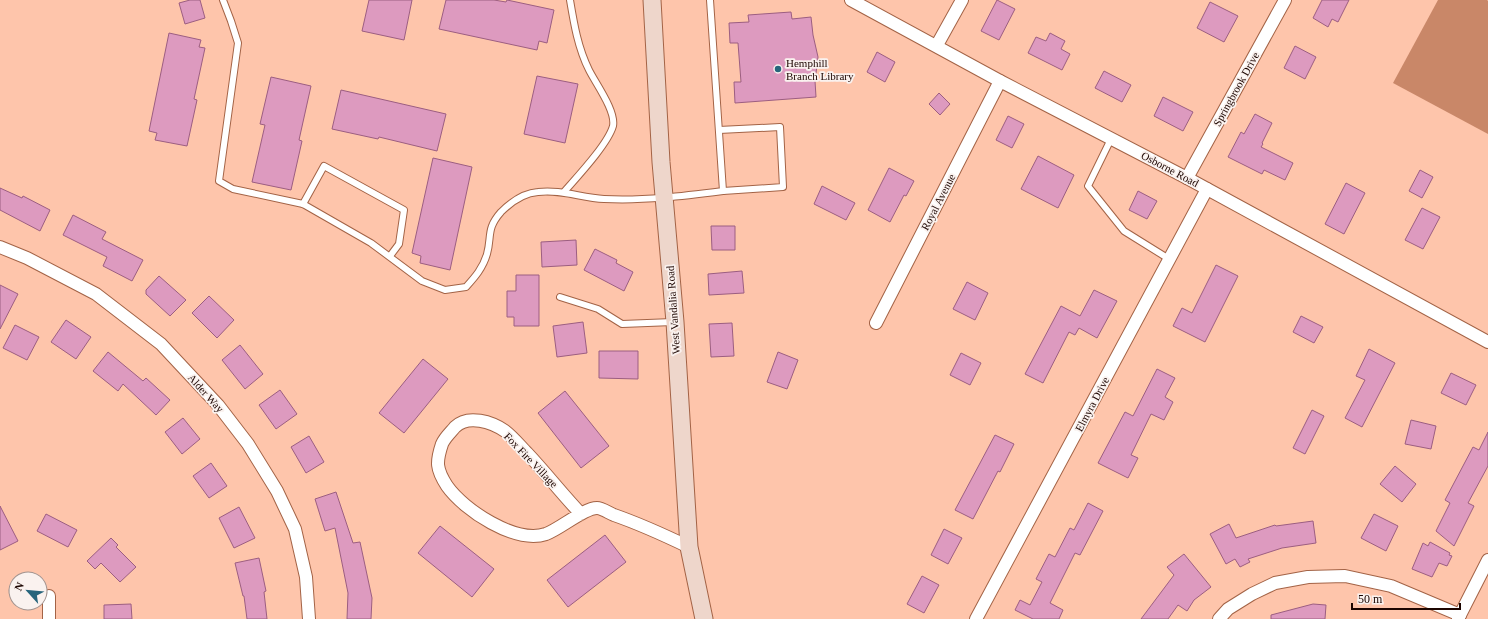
<svg xmlns="http://www.w3.org/2000/svg" width="1488" height="619" font-family="'Times New Roman',serif">
  <style>
    .forest { fill: #c98768 }
    .building { fill: #dd9abf; stroke: #9c5e81 }
    .lines { fill: none; stroke-linecap: round; stroke-linejoin: round }
    .lane-casing { stroke: #a36346; stroke-width: 8 }
    .street-casing { stroke: #a36346; stroke-width: 14 }
    .secondary-casing { stroke: #a36346; stroke-width: 19 }
    .lane { stroke: #fff; stroke-width: 6 }
    .street { stroke: #fff; stroke-width: 12 }
    .secondary { stroke: #eed6cb; stroke-width: 17 }
    .poi-dot { fill: #27657c; stroke: #faf2ef; stroke-width: 1.5 }
    .labels { text-anchor: middle; stroke-width: 3.5; stroke-linejoin: round; paint-order: stroke }
    .poi-label { font-size: 11px; fill: #1c0500; stroke: #faf2ef; text-anchor: start }
    .street-label { font-size: 11px; fill: #1c0500; stroke: #faf2ef }
  </style>
  <rect width="100%" height="100%" fill="#fec5ab"/>
  <!-- forest -->
  <polygon class="forest" points="1438,0 1487,0 1488,1 1488,134 1393,83"/>
  <!-- building -->
  <g class="building">
    <polygon points="190,0 200,0 205,18 185,24 179,3"/>
    <polygon points="369,0 412,0 404,40 362,31"/>
    <polygon points="446,0 494,0 506,2 507,0 554,10 547,43 539,41 537,50 439,29"/>
    <polygon points="997,0 1015,9 999,40 981,31"/>
    <polygon points="1322,0 1349,0 1338,22 1332,19 1328,27 1313,18"/>
    <polygon points="1210,2 1238,16 1224,42 1197,28"/>
    <polygon points="791,12 792,19 811,17 813,35 818,57 815,81 816,97 735,103 734,82 741,82 738,43 730,43 729,23 749,22 748,15"/>
    <polygon points="169,33 201,40 199,47 205,48 194,99 197,100 187,146 155,140 157,133 149,131"/>
    <polygon points="1050,33 1065,41 1061,49 1070,54 1062,70 1028,53 1036,37 1046,41"/>
    <polygon points="1295,46 1316,57 1305,79 1284,68"/>
    <polygon points="877,52 895,62 885,82 867,72"/>
    <polygon points="1104,71 1131,85 1122,102 1095,88"/>
    <polygon points="537,76 578,84 565,143 524,134"/>
    <polygon points="271,77 311,86 299,140 302,141 291,190 252,182 265,125 260,124"/>
    <polygon points="341,90 446,114 437,151 379,137 378,139 332,129"/>
    <polygon points="939,93 950,104 940,115 929,104"/>
    <polygon points="1163,97 1193,112 1183,131 1154,116"/>
    <polygon points="1255,114 1272,123 1262,143 1263,144 1261,147 1293,163 1285,180 1264,170 1262,174 1228,157 1241,132 1244,134"/>
    <polygon points="1008,116 1024,124 1012,148 996,140"/>
    <polygon points="1038,156 1074,175 1058,208 1021,189"/>
    <polygon points="433,158 472,167 450,270 420,263 421,256 412,253"/>
    <polygon points="889,168 914,181 906,196 904,195 890,222 868,210"/>
    <polygon points="1420,170 1433,177 1422,198 1409,191"/>
    <polygon points="1346,183 1365,193 1344,234 1325,224"/>
    <polygon points="822,186 855,203 846,220 814,204"/>
    <polygon points="0,188 22,198 23,196 50,210 40,231 0,210"/>
    <polygon points="1138,191 1157,201 1147,219 1129,210"/>
    <polygon points="1422,208 1440,217 1423,249 1405,240"/>
    <polygon points="73,215 106,232 102,239 143,260 132,281 103,266 107,257 63,235"/>
    <polygon points="711,226 735,226 735,250 712,250"/>
    <polygon points="576,240 577,265 542,267 541,242"/>
    <polygon points="595,249 617,260 616,263 633,272 624,291 584,270"/>
    <polygon points="1216,265 1238,276 1205,342 1173,326 1182,308 1192,313"/>
    <polygon points="742,271 744,293 709,295 708,274"/>
    <polygon points="516,275 539,275 539,326 514,326 514,317 507,317 507,291 516,291"/>
    <polygon points="159,276 186,300 170,316 146,294 146,290"/>
    <polygon points="967,282 988,293 975,320 953,309"/>
    <polygon points="0,285 18,294 0,329"/>
    <polygon points="1094,290 1117,301 1097,338 1079,328 1075,335 1069,332 1043,383 1025,374 1061,306 1080,316"/>
    <polygon points="209,296 234,320 217,338 192,313"/>
    <polygon points="1301,316 1323,327 1314,343 1293,332"/>
    <polygon points="66,320 91,337 76,359 51,342"/>
    <polygon points="583,322 587,353 557,357 553,326"/>
    <polygon points="732,323 734,356 711,357 709,324"/>
    <polygon points="15,325 39,337 27,360 3,348"/>
    <polygon points="240,345 263,374 245,389 222,360"/>
    <polygon points="1369,349 1395,363 1362,427 1345,418 1365,380 1356,376"/>
    <polygon points="599,351 638,351 638,379 599,378"/>
    <polygon points="108,352 143,381 146,378 170,400 156,415 123,384 118,391 93,371"/>
    <polygon points="778,352 798,360 787,389 767,382"/>
    <polygon points="961,353 981,363 970,385 950,375"/>
    <polygon points="423,359 448,379 404,433 379,413"/>
    <polygon points="1157,369 1175,378 1165,397 1173,402 1164,420 1151,414 1131,455 1138,458 1128,478 1098,463 1125,412 1133,416"/>
    <polygon points="1451,373 1476,385 1466,405 1441,393"/>
    <polygon points="280,390 297,414 276,429 259,405"/>
    <polygon points="565,391 609,446 581,468 538,413"/>
    <polygon points="1312,410 1324,416 1305,454 1293,448"/>
    <polygon points="183,418 200,439 182,454 165,432"/>
    <polygon points="1411,420 1436,426 1431,449 1405,444"/>
    <polygon points="1488,432 1488,466 1468,503 1474,506 1454,546 1436,531 1450,503 1445,500 1473,447 1479,450"/>
    <polygon points="995,435 1014,444 1000,472 998,471 973,519 955,510"/>
    <polygon points="309,436 324,462 306,473 291,447"/>
    <polygon points="211,463 227,486 209,498 193,476"/>
    <polygon points="1395,466 1416,484 1402,502 1380,484"/>
    <polygon points="336,492 353,543 360,542 372,598 371,619 347,619 348,593 335,528 325,531 315,499"/>
    <polygon points="1088,503 1103,511 1080,555 1075,553 1050,603 1063,610 1059,619 1033,619 1015,610 1020,600 1030,605 1042,582 1036,579 1049,554 1055,557 1070,528 1074,530"/>
    <polygon points="0,506 18,541 0,550"/>
    <polygon points="239,507 255,538 234,548 219,518"/>
    <polygon points="46,514 77,530 68,547 37,531"/>
    <polygon points="1374,514 1398,526 1386,551 1361,538"/>
    <polygon points="1313,521 1316,543 1282,548 1248,559 1250,562 1240,567 1235,559 1226,564 1210,534 1229,524 1236,538 1275,525 1276,526"/>
    <polygon points="440,526 494,569 472,597 418,553"/>
    <polygon points="944,529 962,538 948,564 931,555"/>
    <polygon points="605,535 626,562 568,607 547,580"/>
    <polygon points="111,538 118,545 116,547 136,567 120,582 101,563 95,569 87,561"/>
    <polygon points="1430,542 1450,553 1449,555 1452,556 1447,566 1439,563 1432,577 1412,569 1423,543 1428,546"/>
    <polygon points="1184,554 1211,587 1194,600 1187,611 1178,605 1168,619 1141,619 1174,575 1167,567"/>
    <polygon points="259,558 266,591 264,592 267,619 247,619 244,596 243,596 235,563"/>
    <polygon points="922,576 939,585 924,613 907,604"/>
    <polygon points="131,604 132,619 104,619 104,605"/>
    <polygon points="1313,604 1326,605 1325,619 1271,619 1271,615"/>
  </g>
  <g class="lines">
    <!-- lane casing -->
    <g class="lane-casing">
      <g id="lane">
        <path d="M223 0 231 21 238 43 219 181 233 189 303 204 371 243 422 281 445 290 466 287C475 277 483 268 487 254 492 236 486 229 501 212 511 202 524 193 538 192 560 189 582 198 604 199 644 201 684 196 723 191L710 0"/>
        <polyline points="719,130 780,127 783,187 723,191"/>
        <polyline points="1111,139 1088,186 1124,231 1169,259"/>
        <path d="M564 192C577 177 608 144 613 126 616 111 596 84 589 70 578 48 574 24 570 0"/>
        <polyline points="303,204 324,166 404,210 399,244 390,256"/>
        <polyline points="560,297 598,309 622,324 673,322"/>
      </g>
    </g>
    <!-- street casing -->
    <g class="street-casing">
      <g id="street">
        <polyline points="851,0 1000,81 1187,178 1488,342"/>
        <polyline points="937,45 962,0"/>
        <polyline points="1187,178 1285,0"/>
        <polyline points="0,247 27,258 96,294 161,344 218,405 248,444 277,491 295,529 306,577 309,619"/>
        <polyline points="876,323 1000,81"/>
        <path d="M581 514C562 494 545 472 527 453 520 446 513 437 505 431 492 422 468 414 455 427 451 432 445 437 442 444 436 462 436 469 447 486 464 510 515 544 546 534 560 529 584 508 597 508 602 508 609 513 614 515 640 524 664 535 689 547"/>
        <polyline points="49,596 49,619"/>
        <polyline points="976,619 1207,189"/>
        <polyline points="1219,619 1228,609 1252,594 1275,583 1308,577 1345,576 1391,586 1460,615"/>
        <polyline points="1458,619 1488,560"/>
      </g>
    </g>
    <!-- secondary casing -->
    <g class="secondary-casing">
      <polyline id="secondary" points="652,0 661,162 675,322 689,547 704,619"/>
    </g>
    <!-- lane -->
    <use href="#lane" class="lane"/>
    <!-- street -->
    <use href="#street" class="street"/>
    <!-- secondary -->
    <use href="#secondary" class="secondary"/>
  </g>
  <!-- markers -->
  <circle class="poi-dot" cx="778" cy="69" r="4"/>
  <g class="labels">
    <!-- poi labels -->
    <g class="poi-label">
      <text x="786" y="67">Hemphill<tspan x="786" dy="13">Branch Library</tspan></text>
    </g>
    <!-- street labels -->
    <g class="street-label">
      <text transform="translate(1236 89) rotate(-61)" y="4">Springbrook Drive</text>
      <text transform="translate(1170 169) rotate(28)" y="4">Osborne Road</text>
      <text transform="translate(938 202) rotate(-63)" y="4">Royal Avenue</text>
      <text transform="translate(673 310) rotate(-94)" y="4">West Vandalia Road</text>
      <text transform="translate(206 393) rotate(48)" y="4">Alder Way</text>
      <text transform="translate(1092 404) rotate(-62)" y="4">Elmyra Drive</text>
      <text transform="translate(531 460) rotate(46)" y="4">Fox Fire Village</text>
    </g>
  </g>
  <!-- north arrow -->
  <g transform="translate(28 591) rotate(297)"><circle r="19" fill="#faf2ef" stroke="#a1938f"/>
  <path d="M0-3L7 15L0 10L-7 15Z" fill="#27657c"/>
  <text y="-6" font-size="11" font-weight="bold" text-anchor="middle" fill="#1c0500">N</text>
  </g>
  <!-- scale -->
  <path d="M1352 603v6h108v-6" fill="none" stroke="#1c0500" stroke-width="2"/>
  <text x="1358" y="603" font-size="12" fill="#1c0500" stroke="#faf2ef" stroke-width="3" paint-order="stroke">50 m</text>
</svg>
